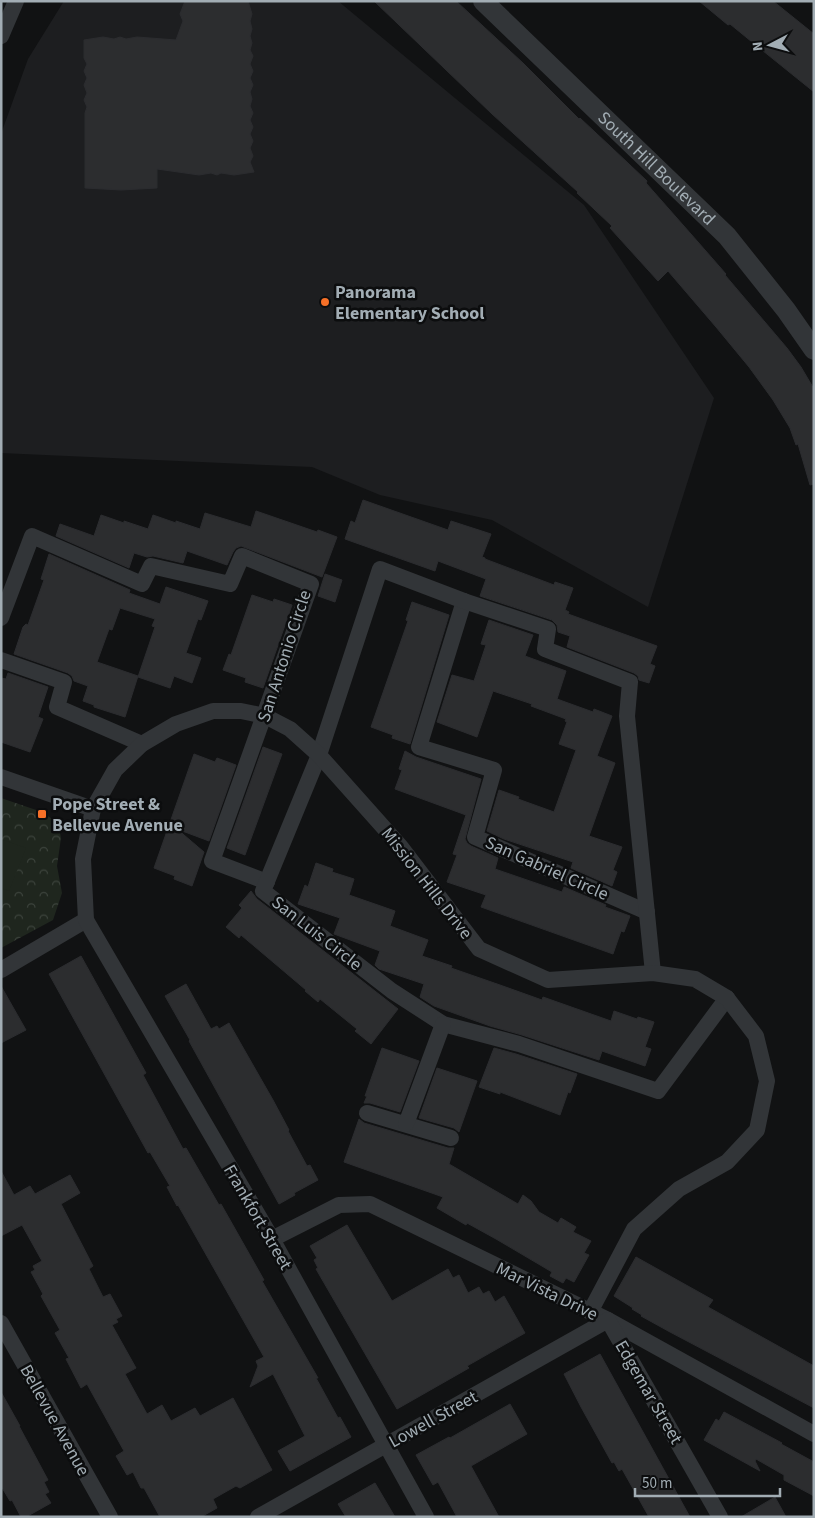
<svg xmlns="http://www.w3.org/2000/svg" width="815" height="1518" font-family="'Source Sans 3',sans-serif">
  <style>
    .built { fill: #1d1e20 }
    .park { fill: url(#park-crowns) }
    .pitch { fill: #1f261e }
    .building { fill: #2c2d2f; stroke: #2b2c2f }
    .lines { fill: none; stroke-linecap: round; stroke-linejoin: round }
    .minor { stroke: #323538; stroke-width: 16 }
    .tertiary { stroke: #323538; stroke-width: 20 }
    .poi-dot { fill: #f67027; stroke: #0c0d0e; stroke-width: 2 }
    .labels { text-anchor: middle; stroke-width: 5; stroke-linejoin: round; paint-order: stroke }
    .street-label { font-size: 18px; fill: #a2adb4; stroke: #0c0d0e }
    .poi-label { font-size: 18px; font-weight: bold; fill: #a2adb4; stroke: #0c0d0e; text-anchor: start }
  </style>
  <defs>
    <pattern id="park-crowns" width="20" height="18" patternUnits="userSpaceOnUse" patternTransform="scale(1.25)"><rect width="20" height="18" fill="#1f261e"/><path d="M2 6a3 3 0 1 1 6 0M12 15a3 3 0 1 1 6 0" fill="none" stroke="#3c433c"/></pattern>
  </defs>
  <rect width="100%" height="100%" fill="#111213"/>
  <!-- built -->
  <polygon class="built" points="64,1 338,1 584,205 714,398 648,607 492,520 380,495 312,467 1,453 1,134 28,59"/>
  <!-- park -->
  <polygon class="park" points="1,798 42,812 58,823 61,838 57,866 62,893 53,920 1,948"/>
  <!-- pitch -->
  <polygon class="pitch" points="1,839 26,848 9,891 1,888"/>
  <!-- building -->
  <g class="building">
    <polygon points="185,1 248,1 252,14 250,21 252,29 250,36 252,43 250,50 253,56 250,64 253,71 250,78 253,85 250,92 252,99 250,106 253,113 250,120 253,127 250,134 253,141 250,148 253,156 250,162 254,172 234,175 221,173 217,175 211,173 199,175 157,169 157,188 121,190 85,188 85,113 87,107 84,100 87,93 84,85 87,78 84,71 87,64 84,58 84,40 103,37 114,39 120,37 126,39 137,37 176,40 183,21 180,14"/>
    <polygon points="374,1 456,1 523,63 579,119 580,118 611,147 647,181 646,183 698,242 726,274 725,275 787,348 801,367 814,389 814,484 810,485 798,444 796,445 790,428 773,400 749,367 716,327 668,271 658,281 610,228 612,226 577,193 578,192 492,114"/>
    <polygon points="699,1 773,1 814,34 814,92 752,42 730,24 728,25"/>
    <polygon points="363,500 448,530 451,521 491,534 482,557 485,558 485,559 554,585 555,582 573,588 565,610 569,612 568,614 657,646 650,664 655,666 649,683 639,680 638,676 634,673 567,647 570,636 558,632 557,625 552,620 480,596 486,579 438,561 435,571 345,539 351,521 355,523"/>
    <polygon points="256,511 317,532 318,530 337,537 322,577 241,546 236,548 233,552 227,565 187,551 183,563 153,556 147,557 134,553 129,568 56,536 60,524 94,536 101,515 124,523 124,521 148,529 153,515 176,523 176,521 200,529 205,513 251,527"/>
    <polygon points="49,554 130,590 129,593 160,604 166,587 208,601 201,620 198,619 186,653 201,658 192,683 174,676 170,688 138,677 155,627 152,626 155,619 120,608 112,630 109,629 97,662 138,676 125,717 94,707 94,705 83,701 88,686 74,681 72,676 68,673 14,654 23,627 26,624 28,625 44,580 41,579"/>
    <polygon points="325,574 342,580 335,602 318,596"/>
    <polygon points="252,595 273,602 274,599 292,605 263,688 245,682 246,678 223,670 229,654 231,655"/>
    <polygon points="412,602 449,615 410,744 392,738 393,735 371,727 408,621 406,620"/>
    <polygon points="489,620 533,635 525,656 566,671 557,699 593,712 594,709 612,716 597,756 615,763 589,836 622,847 613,870 617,872 612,886 571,868 573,862 504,839 487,831 499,790 519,797 518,799 554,812 576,750 559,744 567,722 565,721 566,719 531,706 532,704 493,691 477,737 437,722 452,675 474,681 486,645 481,644"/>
    <polygon points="8,673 48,687 38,717 43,719 30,752 1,742 1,678 6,679"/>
    <polygon points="263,747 282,754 245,855 227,848"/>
    <polygon points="405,751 416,757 481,779 465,839 467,843 471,846 498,858 495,869 562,892 564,887 606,905 605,907 630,916 624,932 621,931 613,954 481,907 486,895 447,882 457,855 453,854 466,815 395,789 402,770 399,769"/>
    <polygon points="194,754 215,762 217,758 236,765 209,841 177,829 204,852 192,886 174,879 175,876 154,868"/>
    <polygon points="316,863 333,869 332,872 354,879 349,895 395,911 390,926 428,940 422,956 452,966 451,968 500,985 542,1000 543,997 611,1021 614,1011 637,1019 638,1017 654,1022 645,1047 651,1049 645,1066 602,1051 599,1060 522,1035 490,1026 434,1006 420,997 424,984 379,969 375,965 380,951 334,934 340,918 298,904 305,885 308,887"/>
    <polygon points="251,891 257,899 398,1009 371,1044 355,1031 357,1029 320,999 318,1002 305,991 306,990 241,935 239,938 226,927 242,908 239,905"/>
    <polygon points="81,956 146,1073 143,1075 183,1149 186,1148 219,1205 221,1204 264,1280 262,1281 318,1378 316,1378 338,1418 340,1417 351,1437 290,1471 278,1451 305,1436 273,1374 250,1387 258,1366 256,1361 264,1357 178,1205 177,1206 167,1187 170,1186 150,1152 148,1153 49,974"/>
    <polygon points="186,984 211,1029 217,1026 219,1029 229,1023 273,1100 289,1130 288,1131 307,1166 310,1165 318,1180 294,1193 295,1195 279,1204 189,1041 190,1040 165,996"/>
    <polygon points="1,986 26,1030 1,1043"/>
    <polygon points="382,1048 419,1061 400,1112 370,1103 364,1103 367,1096 365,1096"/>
    <polygon points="494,1048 516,1054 577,1074 570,1093 568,1092 560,1115 500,1092 500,1094 479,1087"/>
    <polygon points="437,1068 477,1081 459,1132 454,1128 419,1118"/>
    <polygon points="359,1119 364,1123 448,1148 454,1148 449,1164 518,1204 523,1195 531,1201 539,1212 558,1223 561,1218 576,1227 573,1232 591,1241 584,1253 589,1255 574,1282 566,1278 563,1283 550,1276 552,1272 496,1239 467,1223 466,1225 437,1208 443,1197 344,1162"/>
    <polygon points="1,1171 14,1195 30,1186 35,1194 70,1175 80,1193 61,1204 93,1266 89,1269 103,1297 110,1294 122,1316 116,1319 118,1322 112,1325 136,1368 125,1374 147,1414 162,1405 171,1421 195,1408 200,1416 233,1398 272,1470 240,1488 236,1486 213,1499 217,1508 201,1517 160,1517 144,1488 141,1488 133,1472 127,1475 116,1456 124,1451 87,1384 81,1388 66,1359 69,1358 55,1333 60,1330 41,1296 43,1294 31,1272 35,1270 33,1266 42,1261 22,1225 1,1236"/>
    <polygon points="347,1225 392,1301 448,1269 453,1278 459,1275 468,1293 479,1287 483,1294 489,1291 495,1302 504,1296 525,1333 467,1366 469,1368 397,1409 316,1269 318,1268 314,1260 317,1258 310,1246"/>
    <polygon points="636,1257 713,1300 708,1307 814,1366 814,1408 670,1332 641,1316 642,1315 632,1309 633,1308 614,1296"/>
    <polygon points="600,1354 664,1470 690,1517 649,1517 622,1469 619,1471 614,1462 612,1463 581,1407 564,1374"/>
    <polygon points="1,1392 20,1426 19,1426 48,1480 44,1482 49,1492 45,1494 51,1503 26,1517 21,1517 12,1500 10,1501 1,1486"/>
    <polygon points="510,1404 527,1434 471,1466 499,1517 457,1517 438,1482 433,1485 416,1455 449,1437 450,1438"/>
    <polygon points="724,1412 782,1443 781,1444 814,1462 814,1496 784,1480 784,1475 756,1459 755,1461 760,1471 704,1440 716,1419 719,1421"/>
    <polygon points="375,1483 395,1517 346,1517 338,1504"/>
    <polygon points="775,1497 786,1517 741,1517"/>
  </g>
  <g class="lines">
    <!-- minor -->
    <g class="minor">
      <polyline points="1,36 16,1"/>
      <polyline points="464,601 419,747 494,770 475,837 647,912"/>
      <polyline points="1,618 32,536 142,584 151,566 230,584 242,556 311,584 212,861 267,882"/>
      <polyline points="1,660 64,682 57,707 142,744"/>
      <polyline points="1,777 93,809"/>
      <polyline points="1,970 86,920"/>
      <polyline points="653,973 627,716 630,682 545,649 548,629 464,601 380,569 319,755 263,891 392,991 443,1024 519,1044 658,1091 727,998"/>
      <polyline points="367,1113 451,1138"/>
      <polyline points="406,1124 443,1024"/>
      <polyline points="272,1239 339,1205 370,1204 608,1320 814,1434"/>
      <polyline points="1,1323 110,1517"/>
      <polyline points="258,1517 608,1320 720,1517"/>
      <polyline points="426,1517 272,1239 86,920 83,859 93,809 115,770 142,744 176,724 213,711 241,711 265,716 290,729 319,755 401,847 479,949 548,980 653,973 695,979 727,998 756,1036 767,1081 757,1130 727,1162 679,1189 634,1229 590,1312"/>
    </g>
    <!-- tertiary -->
    <path class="tertiary" id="s1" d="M483 1 727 236 786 310 814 350"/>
  </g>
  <!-- markers -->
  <g class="poi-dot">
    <circle cx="325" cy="302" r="5"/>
    <rect x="37" y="809" width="10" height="10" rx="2.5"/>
  </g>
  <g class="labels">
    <!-- street labels -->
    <g class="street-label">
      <text dy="6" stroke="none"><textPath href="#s1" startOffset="241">South Hill Boulevard</textPath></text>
      <text transform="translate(284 656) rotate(-72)" y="6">San Antonio Circle</text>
      <text transform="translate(547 868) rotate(24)" y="6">San Gabriel Circle</text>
      <text transform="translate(427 883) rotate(52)" y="6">Mission Hills Drive</text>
      <text transform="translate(317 933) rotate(38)" y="6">San Luis Circle</text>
      <text transform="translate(258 1217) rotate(60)" y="6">Frankfort Street</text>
      <text transform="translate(547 1291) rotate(26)" y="6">Mar Vista Drive</text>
      <text transform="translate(649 1392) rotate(60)" y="6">Edgemar Street</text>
      <text transform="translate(433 1419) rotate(-29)" y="6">Lowell Street</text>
      <text transform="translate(55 1420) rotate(61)" y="6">Bellevue Avenue</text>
    </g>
    <!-- poi labels -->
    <g class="poi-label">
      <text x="335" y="298">Panorama<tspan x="335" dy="21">Elementary School</tspan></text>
      <text x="52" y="810">Pope Street &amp;<tspan x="52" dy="21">Bellevue Avenue</tspan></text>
    </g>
  </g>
  <!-- border -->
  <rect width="815" height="1518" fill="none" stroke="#a2adb4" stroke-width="5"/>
  <!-- north arrow -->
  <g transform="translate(770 45) rotate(264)" stroke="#0c0d0e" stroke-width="4" paint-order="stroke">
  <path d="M0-4L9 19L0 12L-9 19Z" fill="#a2adb4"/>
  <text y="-8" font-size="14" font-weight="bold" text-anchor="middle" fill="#a2adb4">N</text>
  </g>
  <!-- scale -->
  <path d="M635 1488v8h145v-8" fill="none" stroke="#a2adb4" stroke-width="2.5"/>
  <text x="642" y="1488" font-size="15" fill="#a2adb4" stroke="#0c0d0e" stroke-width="4" paint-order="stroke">50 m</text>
</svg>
